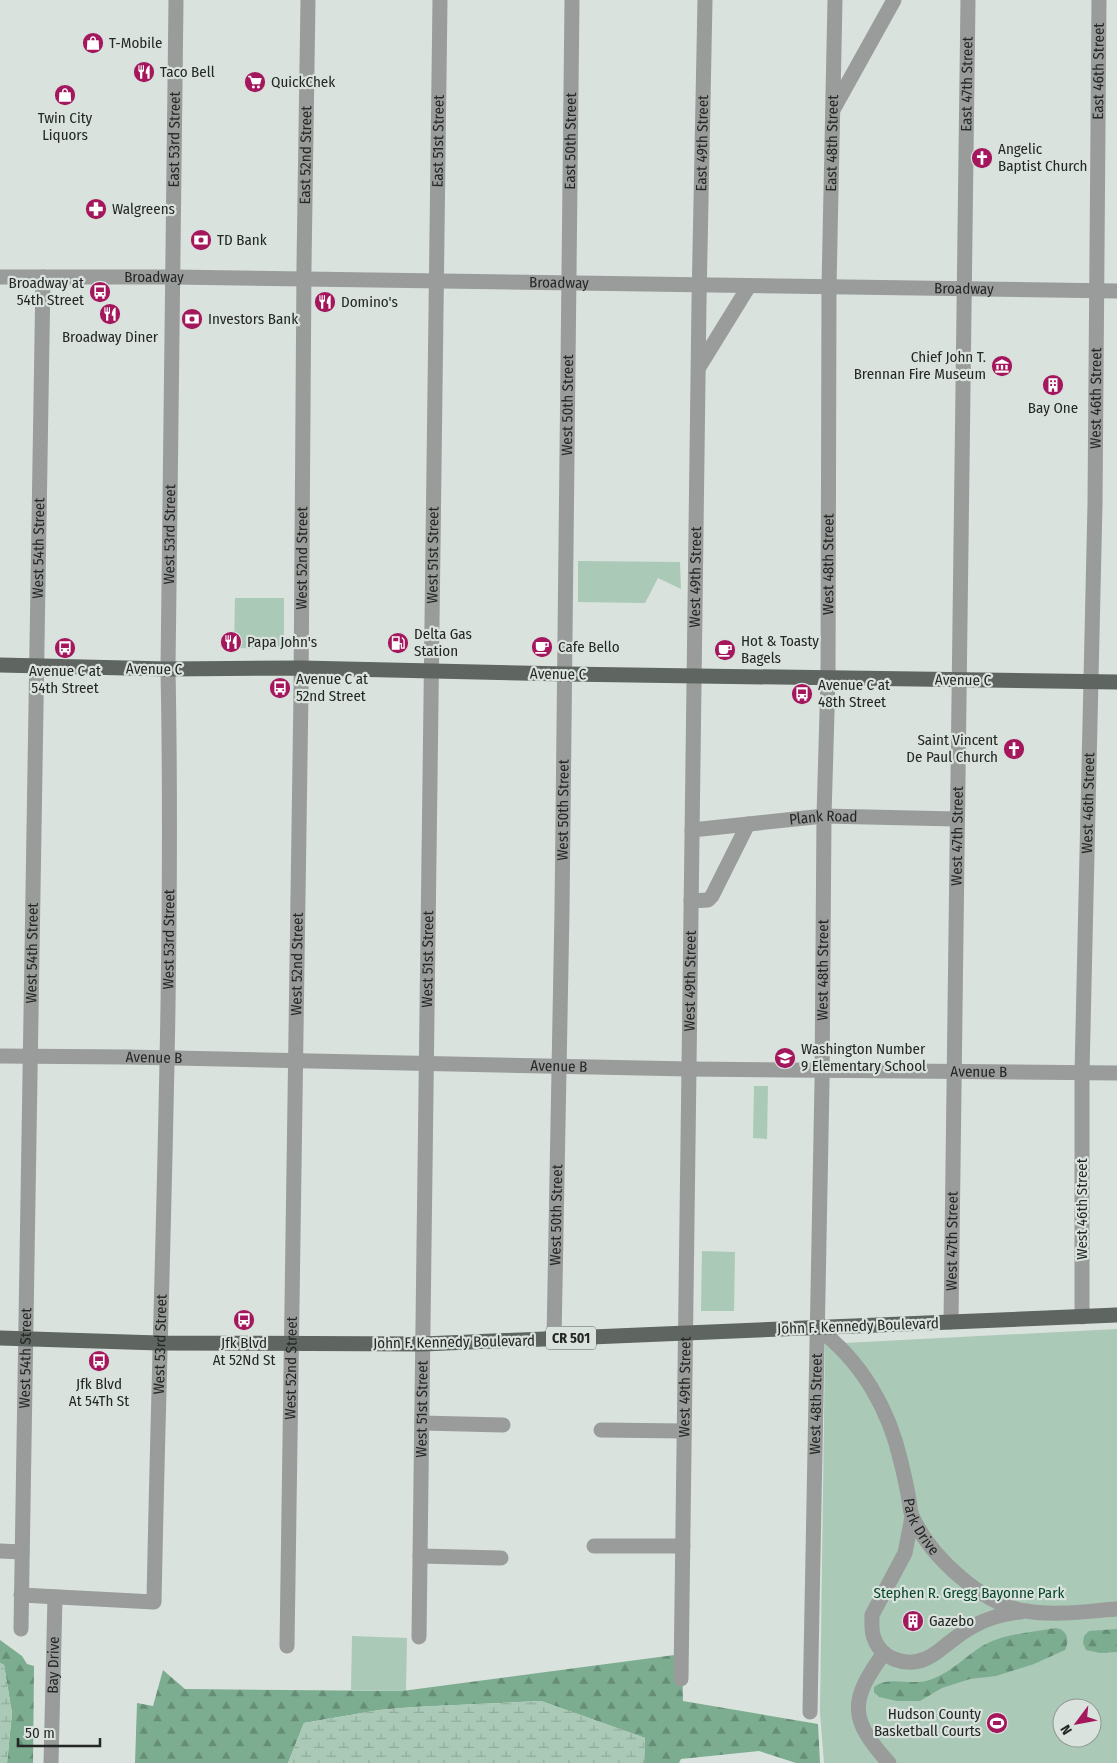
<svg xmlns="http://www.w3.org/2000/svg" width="1117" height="1763" font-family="'Fira Sans Condensed',sans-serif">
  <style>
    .green { fill: #aac9b6; fill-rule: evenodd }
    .forest { fill: url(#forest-firs) }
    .wetland { fill: url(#wetland-marsh) }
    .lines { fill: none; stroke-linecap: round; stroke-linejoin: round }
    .minor { stroke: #999c9a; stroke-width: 15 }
    .major { stroke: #5f6561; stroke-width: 15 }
    .labels { text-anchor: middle; stroke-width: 4.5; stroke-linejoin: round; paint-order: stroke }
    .shield { fill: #d9e2dd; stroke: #5a5f5c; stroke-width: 1 }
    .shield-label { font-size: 14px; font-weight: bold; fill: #242725 }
    .poi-label { font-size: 15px; fill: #242725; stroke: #d9e2dd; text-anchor: start }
    .street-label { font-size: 15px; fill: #242725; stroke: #d9e2dd }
    .park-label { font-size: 15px; fill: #08472c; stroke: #d9e2dd }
  </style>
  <defs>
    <pattern id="forest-firs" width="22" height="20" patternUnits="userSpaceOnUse" patternTransform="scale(1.25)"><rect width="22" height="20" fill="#7dad91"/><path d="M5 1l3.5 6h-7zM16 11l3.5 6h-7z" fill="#668d76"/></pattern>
    <pattern id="wetland-marsh" width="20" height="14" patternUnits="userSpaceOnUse" patternTransform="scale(1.25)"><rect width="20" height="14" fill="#aac9b6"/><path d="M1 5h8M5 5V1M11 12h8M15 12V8" fill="none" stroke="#92ad9c"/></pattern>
  </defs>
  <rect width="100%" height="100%" fill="#d9e2dd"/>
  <!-- green -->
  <g class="green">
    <polygon points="578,561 680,562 681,589 658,578 645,603 578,602"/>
    <polygon points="235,598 284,598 284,643 276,649 234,648"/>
    <polygon points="754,1086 768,1086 767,1139 753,1138"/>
    <polygon points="702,1251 735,1252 734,1311 701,1311"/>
    <path d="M1117 1329V1763H824L820 1712 825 1344ZM1062 1708H1092V1738H1062Z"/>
    <polygon points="352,1636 407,1638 406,1691 351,1690"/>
  </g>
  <!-- forest -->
  <g class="forest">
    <path d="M1055 1628C1067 1629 1070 1640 1065 1650L1034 1664 996 1676 970 1679 942 1688 920 1701H897L879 1697 874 1692V1687C889 1676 908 1685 926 1681 949 1675 964 1657 984 1645 1006 1633 1031 1633 1055 1628Z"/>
    <polygon points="1117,1629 1117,1652 1100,1653 1086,1650 1083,1643 1084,1636 1089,1631"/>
    <polygon points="0,1640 22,1656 27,1664 34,1666 33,1763 7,1763 12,1713 4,1665 0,1663"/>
    <polygon points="682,1654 683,1701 818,1724 820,1763 796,1763 759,1751 681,1759 679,1763 644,1763 645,1738 541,1701 414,1707 379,1710 304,1723 288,1763 135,1763 137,1703 153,1706 163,1670 185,1689 402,1691"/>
  </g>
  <!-- wetland -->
  <g class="wetland">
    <polygon points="0,1663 4,1665 12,1713 7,1763 0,1763"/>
    <polygon points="541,1701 645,1738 644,1763 288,1763 304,1723 379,1710 414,1707"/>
  </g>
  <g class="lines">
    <!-- minor -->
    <g class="minor">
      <polyline points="834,108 894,0"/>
      <path id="s1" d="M0 277H173L1117 291"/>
      <polyline points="699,367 749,286"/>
      <path id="s2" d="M692 830 824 816 956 819"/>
      <polyline points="691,901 708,900 712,896 748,824"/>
      <path id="s3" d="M0 1056 128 1057 689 1069 1117 1073"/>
      <path id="s4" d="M1082 1317V1073L1095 504 1099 0"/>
      <path id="s5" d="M951 1322 968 0"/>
      <path id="s6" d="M817 1328C861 1360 889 1409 901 1462 904 1475 907 1487 909 1500 910 1505 910 1513 913 1518 931 1557 983 1605 1026 1611 1056 1616 1088 1611 1117 1609"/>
      <path id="s7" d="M554 1339 562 910 572 0"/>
      <polyline points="422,1423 503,1425"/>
      <polyline points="601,1430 684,1431"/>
      <path d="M912 1517 905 1553 872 1615C872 1623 871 1631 874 1638 881 1659 906 1667 925 1659 936 1655 944 1646 954 1639 973 1624 996 1614 1021 1612"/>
      <polyline points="594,1546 683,1546"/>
      <polyline points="0,1551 22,1552"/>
      <polyline points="420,1556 501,1558"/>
      <path id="s8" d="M21 1595 154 1602C160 1291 174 980 168 669L176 0"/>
      <path id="s9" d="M21 1629 43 277"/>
      <path id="s10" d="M419 1637 440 0"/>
      <path id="s11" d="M287 1646 301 692 304 266 308 0"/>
      <path d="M884 1653C849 1701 849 1719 889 1763"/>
      <path id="s12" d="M681 1679 699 302 705 0"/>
      <path id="s13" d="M810 1712 822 1083 824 816 828 678 829 287 835 0"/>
      <path id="s14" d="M51 1763 55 1597"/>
    </g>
    <!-- major -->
    <g class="major">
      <polyline points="0,665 168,669 302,668 565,674 1117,682"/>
      <polyline points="0,1338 159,1343 423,1344 1117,1315"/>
    </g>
  </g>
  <!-- icons -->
  <defs>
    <g id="shop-disc" transform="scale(1.125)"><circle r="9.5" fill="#a4175d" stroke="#d9e2dd"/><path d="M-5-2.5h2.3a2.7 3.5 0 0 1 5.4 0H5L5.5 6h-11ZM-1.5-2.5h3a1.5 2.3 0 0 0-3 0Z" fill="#fff"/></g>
    <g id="restaurant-disc" transform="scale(1.125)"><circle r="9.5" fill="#a4175d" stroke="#d9e2dd"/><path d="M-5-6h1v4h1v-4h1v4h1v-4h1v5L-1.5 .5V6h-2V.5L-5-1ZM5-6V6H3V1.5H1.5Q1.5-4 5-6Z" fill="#fff"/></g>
    <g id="supermarket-disc" transform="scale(1.125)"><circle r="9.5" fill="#a4175d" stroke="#d9e2dd"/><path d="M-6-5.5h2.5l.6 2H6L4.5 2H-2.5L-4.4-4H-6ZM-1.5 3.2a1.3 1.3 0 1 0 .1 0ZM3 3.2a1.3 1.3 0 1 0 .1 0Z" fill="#fff"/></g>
    <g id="church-disc" transform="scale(1.125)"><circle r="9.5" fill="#a4175d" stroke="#d9e2dd"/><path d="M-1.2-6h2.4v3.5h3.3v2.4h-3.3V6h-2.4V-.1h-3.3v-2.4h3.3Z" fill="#fff"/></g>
    <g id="pharmacy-disc" transform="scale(1.125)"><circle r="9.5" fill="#a4175d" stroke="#d9e2dd"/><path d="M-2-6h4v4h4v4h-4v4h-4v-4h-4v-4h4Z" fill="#fff"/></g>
    <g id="bank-disc" transform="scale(1.125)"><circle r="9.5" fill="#a4175d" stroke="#d9e2dd"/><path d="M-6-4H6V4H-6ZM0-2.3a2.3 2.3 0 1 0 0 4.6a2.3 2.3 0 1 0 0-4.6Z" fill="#fff"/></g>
    <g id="bus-disc" transform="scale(1.125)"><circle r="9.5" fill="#a4175d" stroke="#d9e2dd"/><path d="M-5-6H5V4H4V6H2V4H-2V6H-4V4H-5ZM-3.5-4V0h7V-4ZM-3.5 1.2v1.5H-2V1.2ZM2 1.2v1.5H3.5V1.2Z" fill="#fff"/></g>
    <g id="museum-disc" transform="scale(1.125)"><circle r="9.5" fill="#a4175d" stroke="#d9e2dd"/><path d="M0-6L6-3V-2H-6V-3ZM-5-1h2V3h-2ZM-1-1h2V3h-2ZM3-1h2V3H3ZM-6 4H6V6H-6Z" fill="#fff"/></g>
    <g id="building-disc" transform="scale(1.125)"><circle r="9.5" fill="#a4175d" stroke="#d9e2dd"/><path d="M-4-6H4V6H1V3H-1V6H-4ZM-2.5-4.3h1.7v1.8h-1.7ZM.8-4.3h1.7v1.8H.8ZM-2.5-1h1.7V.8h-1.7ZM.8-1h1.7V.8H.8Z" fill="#fff"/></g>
    <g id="fuel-disc" transform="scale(1.125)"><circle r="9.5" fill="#a4175d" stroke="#d9e2dd"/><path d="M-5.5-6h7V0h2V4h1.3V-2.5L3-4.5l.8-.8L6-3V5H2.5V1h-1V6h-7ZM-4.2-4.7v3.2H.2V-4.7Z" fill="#fff"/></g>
    <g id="cafe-disc" transform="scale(1.125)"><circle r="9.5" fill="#a4175d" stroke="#d9e2dd"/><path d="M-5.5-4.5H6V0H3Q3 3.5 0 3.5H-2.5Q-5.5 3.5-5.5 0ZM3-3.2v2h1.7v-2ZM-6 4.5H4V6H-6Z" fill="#fff"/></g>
    <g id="school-disc" transform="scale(1.125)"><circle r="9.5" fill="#a4175d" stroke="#d9e2dd"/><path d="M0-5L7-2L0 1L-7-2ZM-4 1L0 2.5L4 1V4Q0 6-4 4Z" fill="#fff"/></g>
    <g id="stadium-disc" transform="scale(1.125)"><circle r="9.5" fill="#a4175d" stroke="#d9e2dd"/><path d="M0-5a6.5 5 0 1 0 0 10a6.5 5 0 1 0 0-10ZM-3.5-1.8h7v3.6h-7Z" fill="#fff"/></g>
  </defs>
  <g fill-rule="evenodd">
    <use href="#shop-disc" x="93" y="43"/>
    <use href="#restaurant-disc" x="144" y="72"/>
    <use href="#supermarket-disc" x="255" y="82"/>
    <use href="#shop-disc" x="65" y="95"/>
    <use href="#church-disc" x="982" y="158"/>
    <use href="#pharmacy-disc" x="96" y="209"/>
    <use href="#bank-disc" x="201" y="240"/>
    <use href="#bus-disc" x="100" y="292"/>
    <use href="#restaurant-disc" x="325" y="302"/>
    <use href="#restaurant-disc" x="110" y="314"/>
    <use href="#bank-disc" x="192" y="319"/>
    <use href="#museum-disc" x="1002" y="366"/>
    <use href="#building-disc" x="1053" y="385"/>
    <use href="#restaurant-disc" x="231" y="642"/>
    <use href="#fuel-disc" x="398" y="643"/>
    <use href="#cafe-disc" x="542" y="647"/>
    <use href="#bus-disc" x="65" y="648"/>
    <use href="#cafe-disc" x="725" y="650"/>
    <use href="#bus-disc" x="280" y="688"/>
    <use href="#bus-disc" x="802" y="694"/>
    <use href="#church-disc" x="1014" y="749"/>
    <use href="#school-disc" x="785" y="1058"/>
    <use href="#bus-disc" x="244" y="1320"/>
    <use href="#bus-disc" x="99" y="1361"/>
    <use href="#building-disc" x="913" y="1621"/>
    <use href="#stadium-disc" x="997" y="1723"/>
  </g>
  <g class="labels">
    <!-- shield labels -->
    <rect class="shield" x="546" y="1326.5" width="50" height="23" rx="4"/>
    <g class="shield-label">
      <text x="571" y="1343">CR 501</text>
    </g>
    <!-- poi labels -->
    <g class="poi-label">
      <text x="109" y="48">T-Mobile</text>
      <text x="160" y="77">Taco Bell</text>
      <text x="271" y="87">QuickChek</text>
      <text x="65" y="123" text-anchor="middle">Twin City<tspan x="65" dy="17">Liquors</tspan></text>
      <text x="998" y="154">Angelic<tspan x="998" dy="17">Baptist Church</tspan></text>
      <text x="112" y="214">Walgreens</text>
      <text x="217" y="245">TD Bank</text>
      <text x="84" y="288" text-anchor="end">Broadway at<tspan x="84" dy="17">54th Street</tspan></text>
      <text x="341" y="307">Domino's</text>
      <text x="208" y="324">Investors Bank</text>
      <text x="110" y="342" text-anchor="middle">Broadway Diner</text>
      <text x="986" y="362" text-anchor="end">Chief John T.<tspan x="986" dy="17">Brennan Fire Museum</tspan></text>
      <text x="1053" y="413" text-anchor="middle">Bay One</text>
      <text x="414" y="639">Delta Gas<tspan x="414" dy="17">Station</tspan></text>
      <text x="741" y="646">Hot &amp; Toasty<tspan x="741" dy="17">Bagels</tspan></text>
      <text x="247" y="647">Papa John's</text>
      <text x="558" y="652">Cafe Bello</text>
      <text x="65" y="676" text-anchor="middle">Avenue C at<tspan x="65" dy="17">54th Street</tspan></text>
      <text x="296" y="684">Avenue C at<tspan x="296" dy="17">52nd Street</tspan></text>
      <text x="818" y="690">Avenue C at<tspan x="818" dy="17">48th Street</tspan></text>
      <text x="998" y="745" text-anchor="end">Saint Vincent<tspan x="998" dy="17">De Paul Church</tspan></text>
      <text x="801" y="1054">Washington Number<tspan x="801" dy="17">9 Elementary School</tspan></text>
      <text x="244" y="1348" text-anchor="middle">Jfk Blvd<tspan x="244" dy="17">At 52Nd St</tspan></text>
      <text x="99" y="1389" text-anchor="middle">Jfk Blvd<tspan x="99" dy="17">At 54Th St</tspan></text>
      <text x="929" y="1626">Gazebo</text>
      <text x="981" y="1719" text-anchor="end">Hudson County<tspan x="981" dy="17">Basketball Courts</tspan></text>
    </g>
    <!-- street labels -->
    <g class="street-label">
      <text dy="5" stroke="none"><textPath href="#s4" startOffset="1246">East 46th Street</textPath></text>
      <text dy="5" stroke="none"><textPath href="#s5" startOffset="1238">East 47th Street</textPath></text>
      <text dy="5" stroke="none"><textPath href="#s8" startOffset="1596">East 53rd Street</textPath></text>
      <text dy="5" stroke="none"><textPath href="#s10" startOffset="1496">East 51st Street</textPath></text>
      <text dy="5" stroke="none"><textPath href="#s7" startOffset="1198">East 50th Street</textPath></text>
      <text dy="5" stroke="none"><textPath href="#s12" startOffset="1536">East 49th Street</textPath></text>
      <text dy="5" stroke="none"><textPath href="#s13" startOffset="1569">East 48th Street</textPath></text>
      <text dy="5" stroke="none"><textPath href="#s11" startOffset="1491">East 52nd Street</textPath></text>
      <text dy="5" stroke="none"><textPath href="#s1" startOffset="154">Broadway</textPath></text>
      <text dy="5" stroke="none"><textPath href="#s1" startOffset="559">Broadway</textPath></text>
      <text dy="5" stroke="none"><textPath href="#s1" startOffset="964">Broadway</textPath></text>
      <text dy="5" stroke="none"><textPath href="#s4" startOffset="919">West 46th Street</textPath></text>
      <text dy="5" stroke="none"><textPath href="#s7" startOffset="934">West 50th Street</textPath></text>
      <text dy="5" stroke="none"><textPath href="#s8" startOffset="1201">West 53rd Street</textPath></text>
      <text dy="5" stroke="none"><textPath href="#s9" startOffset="1081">West 54th Street</textPath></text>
      <text dy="5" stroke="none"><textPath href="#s10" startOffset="1082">West 51st Street</textPath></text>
      <text dy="5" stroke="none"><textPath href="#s11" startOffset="1088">West 52nd Street</textPath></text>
      <text dy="5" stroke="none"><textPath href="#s13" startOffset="1148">West 48th Street</textPath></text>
      <text dy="5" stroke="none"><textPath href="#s12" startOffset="1102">West 49th Street</textPath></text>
      <text transform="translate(154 669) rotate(1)" y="5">Avenue C</text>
      <text transform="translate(558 674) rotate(1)" y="5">Avenue C</text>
      <text transform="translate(963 680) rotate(1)" y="5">Avenue C</text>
      <text dy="5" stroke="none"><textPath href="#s4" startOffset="514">West 46th Street</textPath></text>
      <text dy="5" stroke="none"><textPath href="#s7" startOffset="529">West 50th Street</textPath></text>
      <text dy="5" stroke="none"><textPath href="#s2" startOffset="132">Plank Road</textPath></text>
      <text dy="5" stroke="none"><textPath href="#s5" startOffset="486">West 47th Street</textPath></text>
      <text dy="5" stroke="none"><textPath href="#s8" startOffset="796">West 53rd Street</textPath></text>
      <text dy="5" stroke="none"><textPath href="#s9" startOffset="676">West 54th Street</textPath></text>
      <text dy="5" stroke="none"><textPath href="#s10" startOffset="678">West 51st Street</textPath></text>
      <text dy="5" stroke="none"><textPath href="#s11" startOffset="682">West 52nd Street</textPath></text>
      <text dy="5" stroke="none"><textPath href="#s13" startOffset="742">West 48th Street</textPath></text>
      <text dy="5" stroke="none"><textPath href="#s12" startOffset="698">West 49th Street</textPath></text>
      <text dy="5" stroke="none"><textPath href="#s3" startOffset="154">Avenue B</textPath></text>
      <text dy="5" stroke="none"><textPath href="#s3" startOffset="559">Avenue B</textPath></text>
      <text dy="5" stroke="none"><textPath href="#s3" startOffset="979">Avenue B</textPath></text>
      <text transform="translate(1082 1209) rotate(-90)" y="5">West 46th Street</text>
      <text dy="5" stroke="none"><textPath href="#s7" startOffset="124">West 50th Street</textPath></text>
      <text dy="5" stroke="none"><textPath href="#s5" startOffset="81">West 47th Street</textPath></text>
      <text transform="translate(858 1326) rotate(-2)" y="5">John F. Kennedy Boulevard</text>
      <text transform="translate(454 1342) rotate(-1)" y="5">John F. Kennedy Boulevard</text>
      <text dy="5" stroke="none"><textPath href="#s8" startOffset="391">West 53rd Street</textPath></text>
      <text dy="5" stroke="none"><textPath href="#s9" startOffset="271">West 54th Street</textPath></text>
      <text dy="5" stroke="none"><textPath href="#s11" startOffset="278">West 52nd Street</textPath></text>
      <text dy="5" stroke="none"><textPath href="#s12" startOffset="292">West 49th Street</textPath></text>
      <text dy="5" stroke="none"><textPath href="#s13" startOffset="308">West 48th Street</textPath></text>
      <text dy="5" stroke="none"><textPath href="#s10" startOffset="228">West 51st Street</textPath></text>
      <text dy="5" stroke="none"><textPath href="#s6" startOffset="230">Park Drive</textPath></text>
      <text dy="5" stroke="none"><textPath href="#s14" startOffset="98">Bay Drive</textPath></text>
    </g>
    <!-- park labels -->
    <g class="park-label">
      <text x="969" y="1598">Stephen R. Gregg Bayonne Park</text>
    </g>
  </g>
  <!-- north arrow -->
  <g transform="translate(1077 1723) rotate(238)"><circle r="24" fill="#d9e2dd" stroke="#919793"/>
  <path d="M0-4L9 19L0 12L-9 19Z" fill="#a4175d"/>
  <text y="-8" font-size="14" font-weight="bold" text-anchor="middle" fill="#242725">N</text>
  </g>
  <!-- scale -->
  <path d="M18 1738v8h82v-8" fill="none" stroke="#242725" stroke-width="2.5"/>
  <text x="25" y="1738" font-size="15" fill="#242725" stroke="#d9e2dd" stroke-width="4" paint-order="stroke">50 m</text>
</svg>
